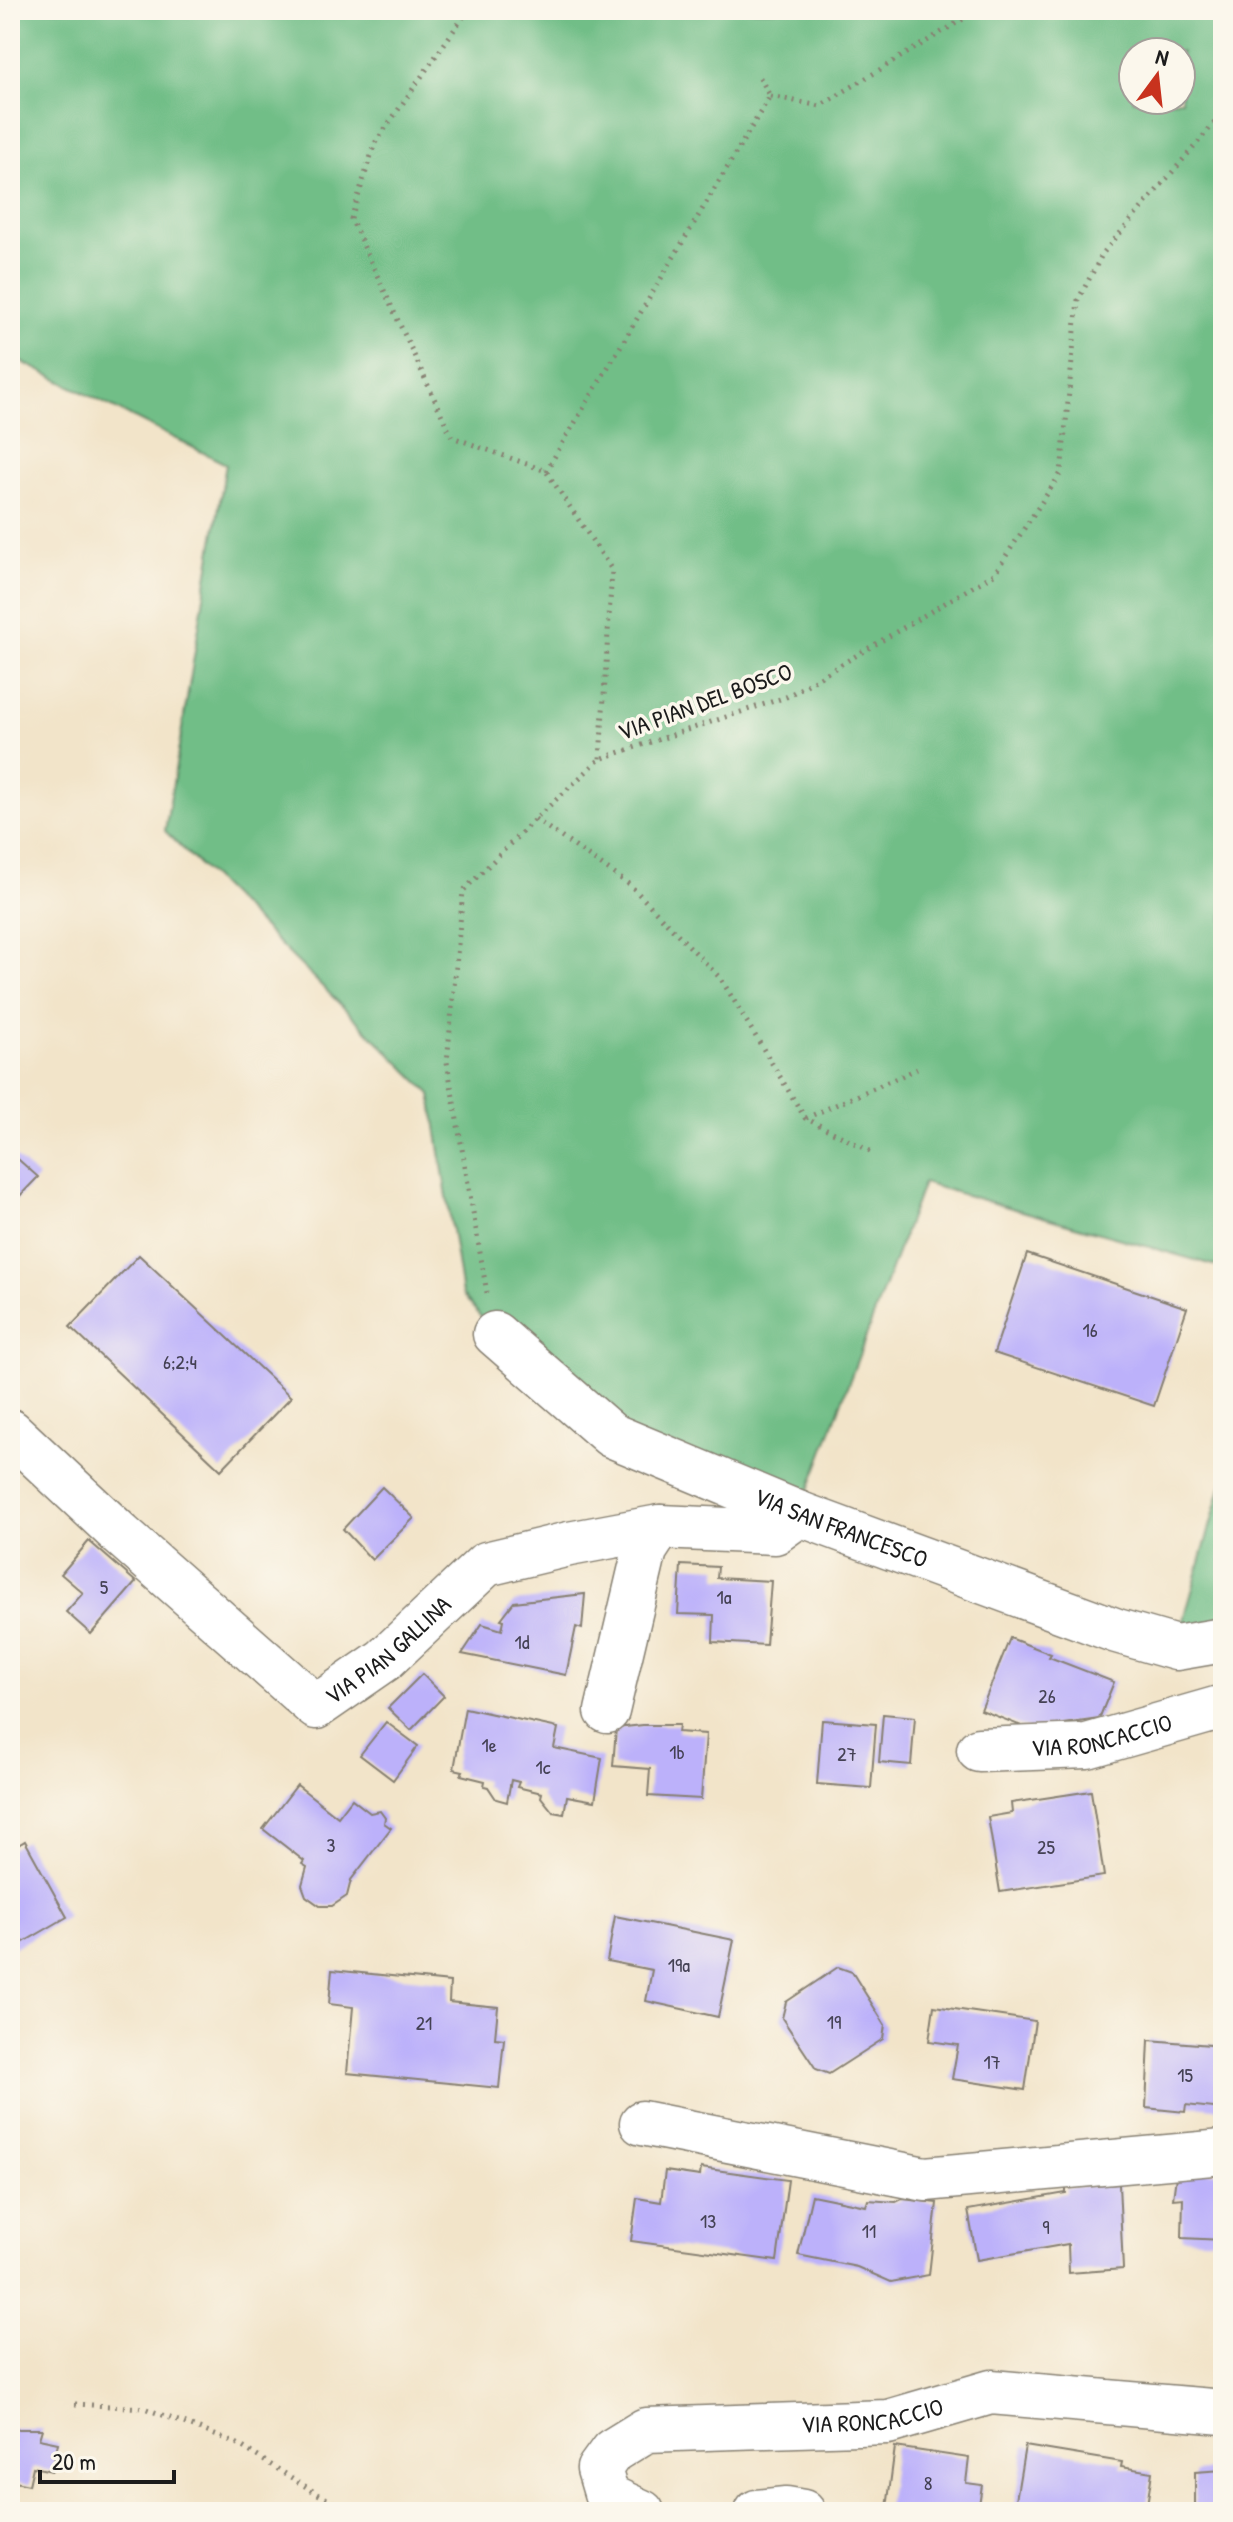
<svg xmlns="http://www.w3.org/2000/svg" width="1233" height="2522" font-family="'Patrick Hand',sans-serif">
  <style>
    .forest { fill: #71be87; stroke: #466d52; stroke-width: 2; fill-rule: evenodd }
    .building { fill: #bcb1fa }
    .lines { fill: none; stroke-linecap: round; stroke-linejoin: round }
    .minor-casing { stroke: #878072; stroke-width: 47 }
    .path { stroke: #878072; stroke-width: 5; stroke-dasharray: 2 6; stroke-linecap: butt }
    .minor { stroke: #fff; stroke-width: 44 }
    .labels { text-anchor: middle; stroke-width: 7; stroke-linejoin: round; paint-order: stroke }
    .number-label { font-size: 20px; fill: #444154 }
    .street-label { font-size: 24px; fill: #1c1c1c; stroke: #fbf7ec }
  </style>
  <rect width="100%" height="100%" fill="#fbf7ec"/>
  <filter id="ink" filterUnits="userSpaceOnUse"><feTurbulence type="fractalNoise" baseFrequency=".0125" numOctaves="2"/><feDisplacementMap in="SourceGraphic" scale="16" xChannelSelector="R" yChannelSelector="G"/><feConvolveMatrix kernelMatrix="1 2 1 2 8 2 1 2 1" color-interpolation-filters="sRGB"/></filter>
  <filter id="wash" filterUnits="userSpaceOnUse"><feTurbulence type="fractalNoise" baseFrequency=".006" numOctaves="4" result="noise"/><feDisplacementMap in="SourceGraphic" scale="32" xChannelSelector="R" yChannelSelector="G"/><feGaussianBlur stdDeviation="1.8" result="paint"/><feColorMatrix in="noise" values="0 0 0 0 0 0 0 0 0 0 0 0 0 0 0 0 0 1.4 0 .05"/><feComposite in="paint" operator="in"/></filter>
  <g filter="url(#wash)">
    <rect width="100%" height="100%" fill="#f2e4c9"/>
    <!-- forest -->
    <g class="forest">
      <path d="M10 10H1223V1268L923 1183 800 1514 611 1435 495 1334 462 1294 431 1094 165 831 226 464 10 356ZM1133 52H1181V100H1133Z"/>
      <polygon points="1223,1481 1223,1640 1176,1648"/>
    </g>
    <g id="blocks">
      <!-- building -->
      <g class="building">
        <polygon points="10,1152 38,1177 10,1206"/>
        <polygon points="1027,1254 1187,1308 1154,1406 994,1353"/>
        <polygon points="139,1255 291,1397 221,1470 70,1327"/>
        <polygon points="382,1487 414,1518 372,1560 343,1529"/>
        <polygon points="89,1541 136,1582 91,1634 66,1612 83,1593 61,1574"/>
        <polygon points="681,1565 718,1567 717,1578 771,1581 766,1645 713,1642 714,1615 678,1614"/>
        <polygon points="585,1594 582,1629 576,1627 566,1675 462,1654 482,1624 502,1630 504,1620 501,1619 514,1602"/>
        <polygon points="1010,1638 1051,1654 1049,1657 1114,1682 1099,1719 1029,1729 981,1710"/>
        <polygon points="422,1674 444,1696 411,1730 388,1708"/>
        <polygon points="465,1708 558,1728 554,1748 602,1758 595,1801 567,1796 564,1814 553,1812 541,1797 542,1793 517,1787 519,1782 511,1780 507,1802 496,1799 488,1787 484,1786 485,1781 461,1775 463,1771 454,1769"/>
        <polygon points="883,1714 915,1717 911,1765 879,1762"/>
        <polygon points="822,1720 876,1724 871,1788 817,1784"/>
        <polygon points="386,1722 418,1746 393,1780 360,1755"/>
        <polygon points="643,1725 679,1725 678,1732 706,1734 701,1799 648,1796 650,1769 613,1766 616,1728"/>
        <polygon points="297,1785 338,1817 352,1799 370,1813 380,1811 385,1818 384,1823 391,1828 351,1880 347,1896 332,1906 320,1906 306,1896 302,1885 307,1867 302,1864 304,1861 263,1829"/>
        <polygon points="1091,1791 1104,1876 1000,1892 988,1817 1012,1813 1011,1803"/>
        <polygon points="25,1841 67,1917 10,1950 10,1850"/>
        <polygon points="615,1916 734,1940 718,2017 646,2001 652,1970 607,1961"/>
        <polygon points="838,1967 852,1972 885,2025 883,2039 829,2074 816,2069 782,2018 786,2002"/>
        <polygon points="332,1970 450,1982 449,2002 498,2007 495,2038 504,2039 499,2088 347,2073 353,2007 329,2004"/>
        <polygon points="934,2006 1035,2021 1025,2090 952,2079 958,2045 929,2041"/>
        <polygon points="1149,2040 1223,2046 1223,2109 1186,2105 1185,2112 1146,2108"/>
        <polygon points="701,2168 788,2180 777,2261 631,2241 637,2198 661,2202 665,2171 700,2176"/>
        <polygon points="1177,2169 1223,2173 1223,2240 1182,2238 1183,2198 1173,2199"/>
        <polygon points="1119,2184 1123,2269 1069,2273 1068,2244 977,2260 968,2210 1066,2193 1066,2188"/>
        <polygon points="812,2195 866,2206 868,2200 896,2202 902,2199 937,2203 929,2275 891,2282 857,2267 798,2255"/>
        <polygon points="10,2429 42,2429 39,2439 58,2443 52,2471 33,2467 29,2485 10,2481"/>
        <polygon points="1025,2446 1122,2462 1121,2467 1152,2472 1146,2512 1014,2512"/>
        <polygon points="895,2447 969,2458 966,2483 982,2485 978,2512 914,2512 887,2508"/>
        <polygon points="1223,2470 1223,2512 1195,2512 1195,2472"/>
      </g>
    </g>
  </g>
  <g filter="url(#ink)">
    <use href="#blocks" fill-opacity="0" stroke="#878072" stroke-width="2"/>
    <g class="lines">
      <!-- minor casing -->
      <g class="minor-casing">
        <g id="minor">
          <path id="s1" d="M495 1334 611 1435 800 1514 1117 1631 1176 1648 1223 1640"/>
          <path id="s2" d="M10 1431 121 1535 316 1707 384 1660 486 1564 569 1544 660 1527 775 1532 800 1514"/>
          <polyline points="607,1711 645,1550 660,1527"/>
          <path id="s3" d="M979 1750 1087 1746 1223 1707"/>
          <polyline points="642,2123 925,2179 1223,2152"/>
          <path id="s4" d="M642 2512 607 2496 599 2469 612 2451 646 2430 888 2422 991 2392 1223 2412"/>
          <polyline points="757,2512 786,2509 803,2512"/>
        </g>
      </g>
      <!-- path -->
      <g class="path">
        <polyline points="468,10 375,143 351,219 452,437 546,471 612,570 600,759"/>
        <polyline points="770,96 820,106 978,10"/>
        <polyline points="546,471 770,96 758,74"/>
        <polyline points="535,819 630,885 721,979 805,1118 872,1152"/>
        <polyline points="806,1118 917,1069"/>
        <polyline points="487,1293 447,1062 463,891 535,819 600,759 786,697 994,574 1061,473 1078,300 1103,253 1223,113"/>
        <polyline points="75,2404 144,2408 236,2443 316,2493 352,2512"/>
      </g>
      <!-- minor -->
      <use href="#minor" class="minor"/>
    </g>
  </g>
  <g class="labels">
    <!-- number labels -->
    <g class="number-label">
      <text x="1090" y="1337">16</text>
      <text x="180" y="1369">6;2;4</text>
      <text x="104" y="1594">5</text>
      <text x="724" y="1604">1a</text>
      <text x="522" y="1649">1d</text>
      <text x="1047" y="1703">26</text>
      <text x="489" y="1752">1e</text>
      <text x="677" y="1759">1b</text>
      <text x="847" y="1761">27</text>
      <text x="543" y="1774">1c</text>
      <text x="331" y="1852">3</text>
      <text x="1046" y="1854">25</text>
      <text x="679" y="1972">19a</text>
      <text x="834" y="2029">19</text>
      <text x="424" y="2030">21</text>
      <text x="992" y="2069">17</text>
      <text x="1185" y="2082">15</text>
      <text x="708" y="2228">13</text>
      <text x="1046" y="2234">9</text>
      <text x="869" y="2238">11</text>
      <text x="928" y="2490">8</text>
    </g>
    <!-- street labels -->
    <g class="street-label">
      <text transform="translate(705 702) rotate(-20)" y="8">VIA PIAN DEL BOSCO</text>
      <text dy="8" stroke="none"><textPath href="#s1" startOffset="402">VIA SAN FRANCESCO</textPath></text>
      <text dy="8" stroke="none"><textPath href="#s2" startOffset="504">VIA PIAN GALLINA</textPath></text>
      <text dy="8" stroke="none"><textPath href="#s3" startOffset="124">VIA RONCACCIO</textPath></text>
      <text dy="8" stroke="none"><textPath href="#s4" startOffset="356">VIA RONCACCIO</textPath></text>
    </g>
  </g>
  <!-- margin -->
  <rect width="1233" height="2522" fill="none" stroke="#fbf7ec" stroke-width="40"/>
  <!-- north arrow -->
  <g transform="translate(1157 76) rotate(15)"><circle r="38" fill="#fbf7ec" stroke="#a29f99" stroke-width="2"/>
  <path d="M0-6L14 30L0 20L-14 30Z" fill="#c8321e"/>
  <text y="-12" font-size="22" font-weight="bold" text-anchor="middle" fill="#1c1c1c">N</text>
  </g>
  <!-- scale -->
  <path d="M40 2470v12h134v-12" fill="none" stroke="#1c1c1c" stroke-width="4"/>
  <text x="52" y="2470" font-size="24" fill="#1c1c1c" stroke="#fbf7ec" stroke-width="6" paint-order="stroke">20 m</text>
</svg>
